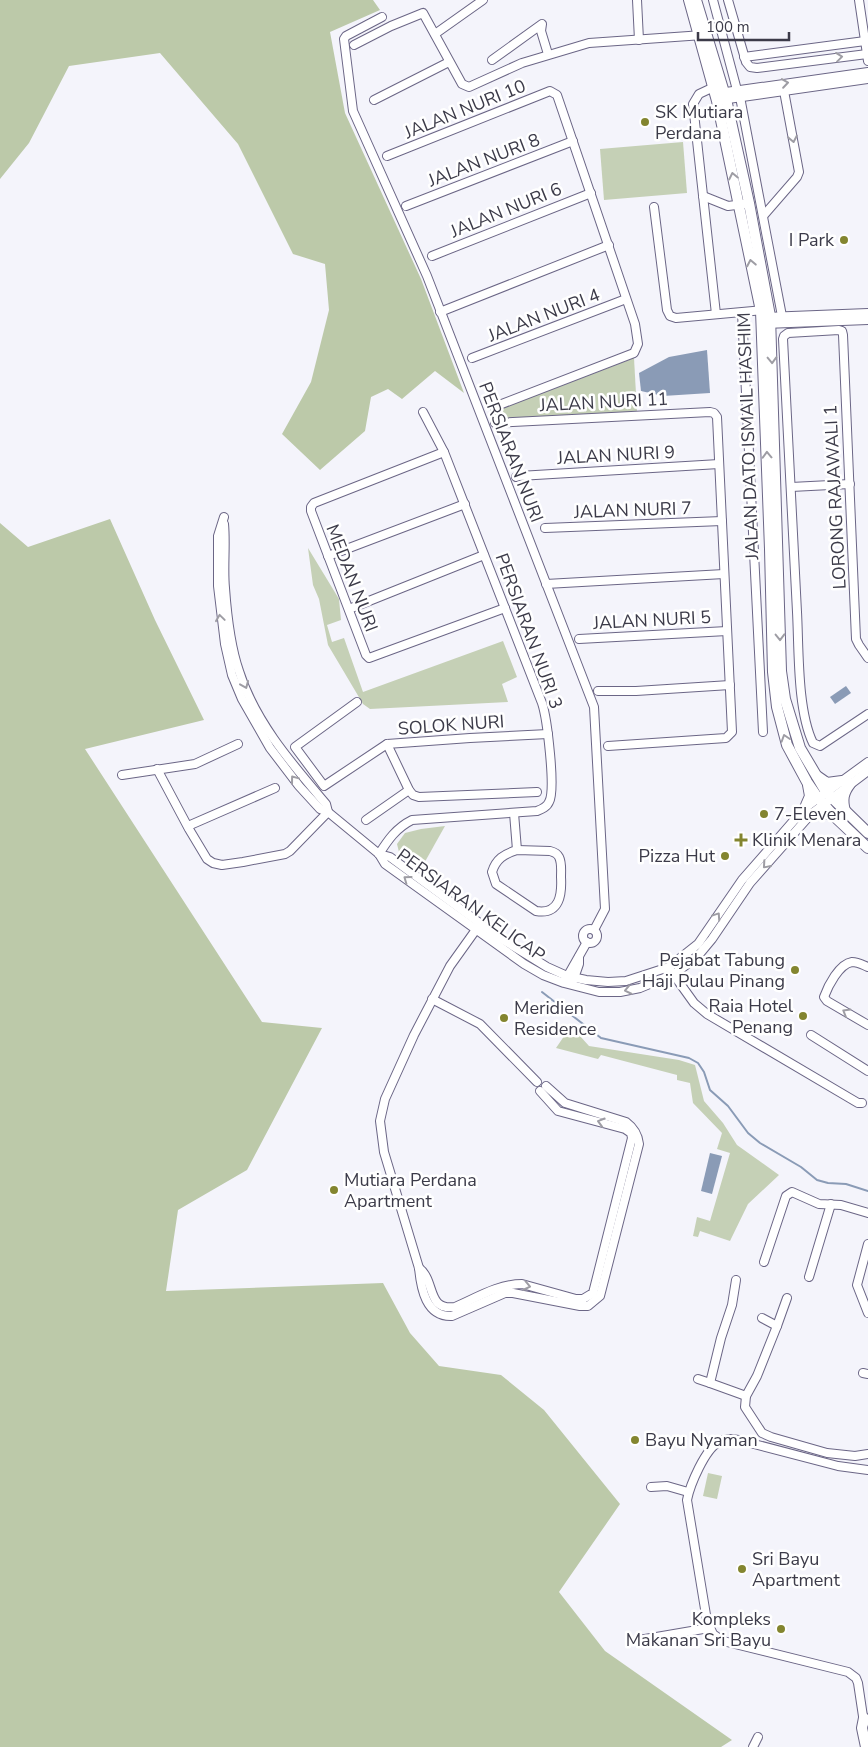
<svg xmlns="http://www.w3.org/2000/svg" width="868" height="1747" font-family="'Nunito Sans',sans-serif">
  <style>
    .green { fill: #c5d0b6 }
    .forest { fill: #bcc9a9 }
    .water { fill: #8a9bb6 }
    .lines { fill: none; stroke-linecap: round; stroke-linejoin: round }
    .stream { stroke: #8a9bb6; stroke-width: 2 }
    .minor-casing { stroke: #6b6686; stroke-width: 10 }
    .major-casing { stroke: #6b6686; stroke-width: 12 }
    .minor { stroke: #fff; stroke-width: 8 }
    .major { stroke: #fff; stroke-width: 10 }
    .oneway { stroke: #9e9da4 }
    .poi-dot { fill: #83852f; stroke: #fff; stroke-width: 2 }
    .labels { text-anchor: middle; stroke-width: 5; stroke-linejoin: round; paint-order: stroke }
    .street-label { font-size: 18px; fill: #3c3b49; stroke: #fff }
    .poi-label { font-size: 18px; fill: #3c3b49; stroke: #fff; text-anchor: start }
  </style>
  <rect width="100%" height="100%" fill="#f4f4fb"/>
  <!-- green -->
  <g class="green">
    <polygon points="683,142 687,193 604,200 600,149"/>
    <polygon points="634,358 637,412 494,420 490,413"/>
    <polygon points="308,548 339,599 341,620 327,625 332,642 344,638 363,692 503,641 517,677 502,684 508,702 370,709 363,704 328,645 319,599 313,585"/>
    <polygon points="445,826 422,867 399,852 397,844 405,833 421,829"/>
    <polygon points="571,1026 589,1046 679,1060 695,1065 704,1101 723,1123 737,1145 779,1175 748,1204 730,1241 700,1231 698,1237 693,1236 697,1217 710,1221 730,1153 717,1149 722,1133 693,1103 690,1083 677,1080 677,1075 601,1055 598,1059 556,1048"/>
    <polygon points="708,1473 722,1476 717,1499 703,1496"/>
  </g>
  <!-- forest -->
  <g class="forest">
    <polygon points="0,0 373,0 380,10 330,32 345,113 421,279 464,393 435,371 402,399 388,389 371,397 365,431 320,470 282,434 311,382 329,310 325,264 293,254 238,144 160,53 69,66 29,143 0,179"/>
    <polygon points="110,519 155,620 204,720 85,749 262,1022 322,1028 247,1170 178,1210 166,1291 383,1283 410,1333 439,1366 501,1375 544,1410 620,1504 559,1592 605,1651 732,1740 721,1747 0,1747 0,523 28,547"/>
  </g>
  <!-- water -->
  <g class="water">
    <polygon points="707,350 710,393 663,396 641,391 639,373 669,357"/>
    <polygon points="846,686 851,693 835,704 830,697"/>
    <polygon points="710,1153 722,1156 712,1194 701,1191"/>
  </g>
  <g class="lines">
    <!-- stream -->
    <polyline class="stream" points="542,992 601,1038 689,1058 698,1063 704,1072 710,1090 728,1106 748,1133 760,1143 801,1167 817,1180 828,1183 846,1184 868,1191"/>
    <!-- minor casing -->
    <g class="minor-casing">
      <g id="minor">
        <polyline points="637,0 639,40"/>
        <polyline points="713,0 737,90"/>
        <polyline points="728,0 746,62 750,67 757,68 867,54"/>
        <polyline points="859,0 868,61"/>
        <polyline points="382,17 346,36 344,39 353,111 427,276 594,707 605,909 594,930"/>
        <polyline points="435,34 483,0"/>
        <polyline points="354,45 391,26 423,13 462,84 469,87 522,63 589,43 703,35"/>
        <polyline points="744,57 865,41"/>
        <polyline points="492,60 542,24 541,31 548,54"/>
        <polyline points="719,93 868,72"/>
        <polyline points="740,97 782,316"/>
        <polyline points="374,100 449,62"/>
        <polyline points="721,100 868,79"/>
        <polyline points="387,156 550,91 557,95 635,324 638,344 634,353 494,407"/>
        <polyline points="703,196 728,206 744,204"/>
        <polyline points="406,206 573,141"/>
        <polyline points="654,207 667,310 670,316 676,318 764,310"/>
        <polyline points="764,215 797,177 799,172 784,91"/>
        <polyline points="432,256 591,193"/>
        <polyline points="440,312 609,245"/>
        <polyline points="742,313 763,732"/>
        <polyline points="716,314 693,104 699,94 716,86"/>
        <polyline points="766,317 868,313"/>
        <polyline points="765,324 868,320"/>
        <polyline points="472,358 626,299"/>
        <polyline points="495,423 710,412 714,413 717,417 732,732 726,738 608,746"/>
        <polyline points="444,452 314,503 311,507 311,511 366,655 369,658 505,608"/>
        <polyline points="516,477 519,476 719,464"/>
        <polyline points="791,487 850,484"/>
        <polyline points="224,517 218,536 218,586 225,644 232,675 242,699 270,748 299,786 320,809 328,812 379,854 385,864 524,964 543,975 564,983 599,992 620,992 640,988 674,974 697,957 712,939 750,883 811,814 868,771"/>
        <path d="M224 524C226 545 223 567 225 588 227 616 230 645 239 671 255 722 292 764 326 804L328 812"/>
        <polyline points="545,528 722,521"/>
        <polyline points="328,556 465,504"/>
        <polyline points="546,584 724,574"/>
        <polyline points="349,609 484,555"/>
        <polyline points="579,639 727,631"/>
        <path d="M868 658 859 645 856 639 843 335 842 331 839 330 788 333 784 336 783 339C788 430 792 521 797 612 799 648 797 710 813 743L820 746 868 714"/>
        <polyline points="598,691 636,691 730,685"/>
        <polyline points="357,702 295,747 324,786 387,744 470,738 548,734"/>
        <polyline points="387,744 409,790 413,795 419,797 537,792"/>
        <polyline points="157,769 189,829 207,859 213,863 222,865 243,862 285,854 290,851 328,812"/>
        <polyline points="122,775 195,764 238,744"/>
        <polyline points="514,813 517,850"/>
        <polyline points="366,820 409,790"/>
        <polyline points="188,826 275,788"/>
        <path d="M517 850 550 851C554 852 557 853 559 857 562 863 561 870 561 877 562 894 560 915 536 911L496 884 492 872C496 859 504 854 517 850Z"/>
        <polyline points="379,854 390,857 500,938 547,967 567,976 586,980 608,982 626,981 669,967 698,944 742,880 796,818 809,805 868,762"/>
        <path d="M379 854C388 840 396 828 412 820L537 811C542 809 547 807 549 802 556 790 547 718 542 703L444 452 423 412"/>
        <path d="M480 924 450 966 414 1035 385 1099 380 1121 384 1152 419 1268C421 1289 426 1317 452 1316L505 1293H513L580 1306H588L600 1296 639 1144C638 1134 634 1128 626 1122L565 1103 546 1086"/>
        <circle cx="590" cy="936" r="7"/>
        <path d="M868 967C863 965 858 962 852 962 839 964 828 986 824 997L827 1001 868 1025"/>
        <polyline points="671,971 694,1003 707,1014 858,1103 862,1103"/>
        <polyline points="566,979 587,942"/>
        <polyline points="573,981 579,964 579,957"/>
        <polyline points="432,999 480,1024 537,1082"/>
        <polyline points="811,1035 868,1071"/>
        <polyline points="868,1244 857,1285 868,1313"/>
        <polyline points="764,1262 786,1196 792,1192 819,1204 841,1205 868,1213"/>
        <path d="M419 1268C436 1281 426 1311 455 1307 476 1298 498 1284 522 1284L576 1299H583L593 1293 632 1138 631 1133 625 1129 558 1111 540 1091"/>
        <polyline points="809,1277 831,1204"/>
        <polyline points="736,1280 732,1305 721,1338 710,1383 746,1396"/>
        <polyline points="787,1298 777,1326 757,1376 746,1396 745,1407 762,1433 771,1437 827,1453 855,1456 868,1454"/>
        <polyline points="762,1318 777,1326"/>
        <polyline points="863,1373 868,1374"/>
        <polyline points="698,1379 710,1383"/>
        <polyline points="651,1487 667,1486 688,1492"/>
        <polyline points="639,1640 709,1628"/>
        <path d="M864 1723 858 1683 856 1678 848 1672 723 1641 713 1634 707 1621 687 1500C690 1485 705 1449 719 1442 726 1438 732 1439 739 1440L838 1466 868 1470"/>
        <polyline points="753,1747 758,1737"/>
      </g>
    </g>
    <!-- major casing -->
    <g class="major-casing">
      <g id="major">
        <polyline points="689,0 717,101 761,311 770,549 773,672 777,707 787,745 807,782 818,798 835,817 868,848"/>
        <polyline points="696,0 726,99 749,203 770,316 781,671 785,699 800,748 826,792 868,833"/>
        <polyline points="817,776 827,783 842,781"/>
        <polyline points="804,810 810,796 808,785"/>
        <path d="M845 811C842 800 843 793 850 784"/>
        <polyline points="811,814 824,812 832,816"/>
        <polyline points="864,1718 862,1728 866,1747"/>
      </g>
    </g>
    <!-- minor -->
    <use href="#minor" class="minor"/>
    <!-- major -->
    <use href="#major" class="major"/>
  </g>
  <!-- one-way arrows -->
  <defs><path id="oneway-chevron" d="M-2-3.5L2.5 0L-2 3.5" fill="none" stroke-width="1.6" stroke-linecap="round" stroke-linejoin="round" transform="scale(1.25)"/></defs>
  <g class="oneway">
    <use href="#oneway-chevron" transform="translate(839 57) rotate(-7)"/>
    <use href="#oneway-chevron" transform="translate(785 83) rotate(-8)"/>
    <use href="#oneway-chevron" transform="translate(793 139) rotate(79)"/>
    <use href="#oneway-chevron" transform="translate(733 176) rotate(-102)"/>
    <use href="#oneway-chevron" transform="translate(751 263) rotate(-101)"/>
    <use href="#oneway-chevron" transform="translate(772 360) rotate(88)"/>
    <use href="#oneway-chevron" transform="translate(767 455) rotate(-92)"/>
    <use href="#oneway-chevron" transform="translate(220 618) rotate(-98)"/>
    <use href="#oneway-chevron" transform="translate(780 637) rotate(89)"/>
    <use href="#oneway-chevron" transform="translate(245 685) rotate(67)"/>
    <use href="#oneway-chevron" transform="translate(785 738) rotate(-108)"/>
    <use href="#oneway-chevron" transform="translate(294 779) rotate(-127)"/>
    <use href="#oneway-chevron" transform="translate(766 865) rotate(131)"/>
    <use href="#oneway-chevron" transform="translate(407 879) rotate(-144)"/>
    <use href="#oneway-chevron" transform="translate(717 916) rotate(-56)"/>
    <use href="#oneway-chevron" transform="translate(628 990) rotate(168)"/>
    <use href="#oneway-chevron" transform="translate(846 1012) rotate(-149)"/>
    <use href="#oneway-chevron" transform="translate(601 1122) rotate(-164)"/>
    <use href="#oneway-chevron" transform="translate(527 1286) rotate(12)"/>
  </g>
  <!-- markers -->
  <g class="poi-dot">
    <circle cx="645" cy="122" r="5"/>
    <circle cx="844" cy="240" r="5"/>
    <circle cx="764" cy="814" r="5"/>
    <path d="M738.5 832.5h5v5h5v5h-5v5h-5v-5h-5v-5h5z"/>
    <circle cx="725" cy="856" r="5"/>
    <circle cx="795" cy="970" r="5"/>
    <circle cx="803" cy="1016" r="5"/>
    <circle cx="504" cy="1018" r="5"/>
    <circle cx="334" cy="1190" r="5"/>
    <circle cx="635" cy="1440" r="5"/>
    <circle cx="742" cy="1569" r="5"/>
    <circle cx="781" cy="1629" r="5"/>
  </g>
  <g class="labels">
    <!-- street labels -->
    <g class="street-label">
      <text transform="translate(465 109) rotate(-22)" y="6">JALAN NURI 10</text>
      <text transform="translate(484 160) rotate(-21)" y="6">JALAN NURI 8</text>
      <text transform="translate(506 210) rotate(-22)" y="6">JALAN NURI 6</text>
      <text transform="translate(544 315) rotate(-21)" y="6">JALAN NURI 4</text>
      <text transform="translate(604 402) rotate(-3)" y="6">JALAN NURI 11</text>
      <text transform="translate(748 436) rotate(-92)" y="6">JALAN DATO ISMAIL HASHIM</text>
      <text transform="translate(511 452) rotate(69)" y="6">PERSIARAN NURI</text>
      <text transform="translate(616 455) rotate(-3)" y="6">JALAN NURI 9</text>
      <text transform="translate(835 497) rotate(-93)" y="6">LORONG RAJAWALI 1</text>
      <text transform="translate(633 510) rotate(-2)" y="6">JALAN NURI 7</text>
      <text transform="translate(352 578) rotate(69)" y="6">MEDAN NURI</text>
      <text transform="translate(652 620) rotate(-3)" y="6">JALAN NURI 5</text>
      <text transform="translate(529 631) rotate(70)" y="6">PERSIARAN NURI 3</text>
      <text transform="translate(451 725) rotate(-4)" y="6">SOLOK NURI</text>
      <text transform="translate(471 905) rotate(36)" y="6">PERSIARAN KELICAP</text>
    </g>
    <!-- poi labels -->
    <g class="poi-label">
      <text x="655" y="118">SK Mutiara<tspan x="655" dy="21">Perdana</tspan></text>
      <text x="834" y="246" text-anchor="end">I Park</text>
      <text x="774" y="820">7-Eleven</text>
      <text x="752" y="846">Klinik Menara</text>
      <text x="715" y="862" text-anchor="end">Pizza Hut</text>
      <text x="785" y="966" text-anchor="end">Pejabat Tabung<tspan x="785" dy="21">Haji Pulau Pinang</tspan></text>
      <text x="793" y="1012" text-anchor="end">Raia Hotel<tspan x="793" dy="21">Penang</tspan></text>
      <text x="514" y="1014">Meridien<tspan x="514" dy="21">Residence</tspan></text>
      <text x="344" y="1186">Mutiara Perdana<tspan x="344" dy="21">Apartment</tspan></text>
      <text x="645" y="1446">Bayu Nyaman</text>
      <text x="752" y="1565">Sri Bayu<tspan x="752" dy="21">Apartment</tspan></text>
      <text x="771" y="1625" text-anchor="end">Kompleks<tspan x="771" dy="21">Makanan Sri Bayu</tspan></text>
    </g>
  </g>
  <!-- scale -->
  <path d="M698 32v8h91v-8" fill="none" stroke="#3c3b49" stroke-width="2.5"/>
  <text x="706" y="32" font-size="15" fill="#3c3b49" stroke="#ffffff" stroke-width="4" paint-order="stroke">100 m</text>
</svg>
